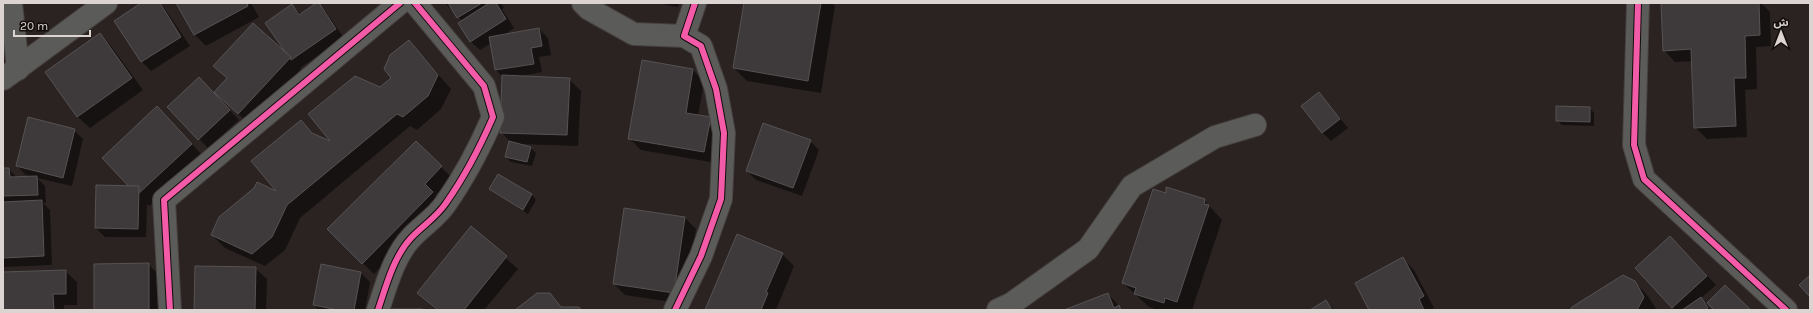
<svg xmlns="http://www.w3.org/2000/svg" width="1813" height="313" font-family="Karla,'Noto Sans Arabic',sans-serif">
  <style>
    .shadow { fill: #0007 }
    .building { fill: #3e393b; stroke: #575253 }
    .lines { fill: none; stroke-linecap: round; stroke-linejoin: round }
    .street-casing { stroke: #46403e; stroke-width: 24 }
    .street { stroke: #5b5b5a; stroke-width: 22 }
    .cycleway-casing { stroke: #120d0b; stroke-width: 8 }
    .cycleway { stroke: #f35aa7; stroke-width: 6 }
  </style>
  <rect width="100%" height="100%" fill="#2a2321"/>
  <!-- shadow -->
  <g class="shadow">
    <polygon points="143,3 161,3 190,46 151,71 142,62 115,21"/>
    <polygon points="177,3 251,3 259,17 206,46 195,35"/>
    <polygon points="318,3 326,12 344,38 300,68 301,69 250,125 216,93 214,94 239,120 208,148 168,107 214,94 228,79 215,66 253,25 294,61 266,23 292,5 301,15"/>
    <polygon points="445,3 501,3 504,8 502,9 514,28 503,36 539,29 548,38 551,55 539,57 542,72 521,76 569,79 581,91 578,146 519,144 531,148 536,153 532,166 511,162 506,157 510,141 501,132 503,77 496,70 491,43 480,50 471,42 459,23 462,21 451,7 450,8"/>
    <polygon points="657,3 679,3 678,7"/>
    <polygon points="745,3 832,3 835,6 821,93 747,81 734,68"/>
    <polygon points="1693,3 1761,3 1770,12 1771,46 1756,47 1757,89 1745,90 1747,137 1707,139 1695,127 1693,61 1675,62 1664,50"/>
    <polygon points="100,34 111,46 143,90 90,128 78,117 46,72"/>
    <polygon points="409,41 451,89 441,109 417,130 410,126 300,218 285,250 265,266 225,248 212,235 280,194 301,121 315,135 333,143 381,89 393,78"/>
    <polygon points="693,70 704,82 698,116 710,118 722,130 716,163 641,150 629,138"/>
    <polygon points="1319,93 1348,128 1331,141 1322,132"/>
    <polygon points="1590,108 1594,113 1594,126 1562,125 1557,120"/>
    <polygon points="169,119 203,156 149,206 147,204 146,237 105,237 96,228 131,187"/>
    <polygon points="74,130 83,139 72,186 37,178 45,186 46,203 43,203 50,210 52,265 3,267 3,169 9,169 17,178 31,176 26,175 17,166"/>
    <polygon points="810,141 819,150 802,196 756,180 747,171"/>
    <polygon points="416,142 452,178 435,196 444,204 374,274 328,229"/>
    <polygon points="499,175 532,195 536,200 528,214 490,189"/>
    <polygon points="1167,195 1204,200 1222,220 1192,310 1158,310 1149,307 1123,283"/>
    <polygon points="685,218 696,229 685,304 625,295 614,284"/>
    <polygon points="471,228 518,269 484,310 437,310 418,293"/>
    <polygon points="738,235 782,254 794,266 776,310 706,310"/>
    <polygon points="1679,246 1716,285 1701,298 1711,310 1675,310 1636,268"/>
    <polygon points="1402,258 1414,270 1434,308 1431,310 1370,310"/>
    <polygon points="148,264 157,273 158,310 95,310"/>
    <polygon points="321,266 361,273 370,282 365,310 319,310 314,305"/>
    <polygon points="255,268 267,279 266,310 195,310"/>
    <polygon points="65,271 77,282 77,305 64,305 64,310 3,310 3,273"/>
    <polygon points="1634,282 1647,295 1657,310 1571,310"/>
    <polygon points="1108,294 1123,310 1067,310"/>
    <polygon points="1326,302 1335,310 1312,310"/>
  </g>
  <!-- building -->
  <g class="building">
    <polygon points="141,3 160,3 181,37 141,62 114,21"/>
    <polygon points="176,3 247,3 248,6 194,35"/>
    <polygon points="316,3 319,3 336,29 291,60 265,23 292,4 299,15"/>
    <polygon points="448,3 482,3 457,18"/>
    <polygon points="489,3 496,3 506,19 470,42 458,23"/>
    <polygon points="744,3 821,3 808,81 733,68"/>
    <polygon points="1661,3 1759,3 1760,35 1745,36 1746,78 1734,78 1736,126 1694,128 1691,49 1663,51"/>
    <polygon points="253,23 291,57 238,114 214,92 227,78 213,66"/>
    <polygon points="539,28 542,46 531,48 534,64 495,70 489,37"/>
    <polygon points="100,33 132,78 77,117 45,72"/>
    <polygon points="409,40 438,75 428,96 403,117 397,114 287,205 272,237 252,254 211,235 219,217 254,188 257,182 276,191 251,161 301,120 312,133 330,141 308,114 355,76 380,87 391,78 384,69 390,55"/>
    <polygon points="642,60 693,69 686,113 711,117 704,152 628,139"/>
    <polygon points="502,75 570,78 567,135 500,133"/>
    <polygon points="199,77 230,110 198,140 167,107"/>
    <polygon points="1319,92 1340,119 1322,133 1301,106"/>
    <polygon points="157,106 192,144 137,195 102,158"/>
    <polygon points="1556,106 1590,107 1590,122 1556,121"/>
    <polygon points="28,117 75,129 63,178 16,166"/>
    <polygon points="763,123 811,140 793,188 746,171"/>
    <polygon points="416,141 442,166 425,184 433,192 362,264 327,229"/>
    <polygon points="509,141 531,147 527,162 505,157"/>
    <polygon points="3,168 9,168 10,177 37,176 38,195 3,196"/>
    <polygon points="498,174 532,194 523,210 489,189"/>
    <polygon points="96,185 139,186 138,229 95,228"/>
    <polygon points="1166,187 1205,199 1204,204 1209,205 1177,302 1165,298 1164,303 1134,294 1136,288 1122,283 1153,189 1166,193"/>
    <polygon points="42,200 44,256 3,258 3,202"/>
    <polygon points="624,208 685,217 674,293 613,284"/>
    <polygon points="471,226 507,256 464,310 438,310 417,293"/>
    <polygon points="737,234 783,253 766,292 768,293 761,310 705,310"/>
    <polygon points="1670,236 1707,276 1672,308 1635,268"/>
    <polygon points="1403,257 1424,296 1419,299 1424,310 1369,310 1355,283"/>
    <polygon points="149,263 149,310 94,310 94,264"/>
    <polygon points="321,264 361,272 354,310 338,310 313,305"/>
    <polygon points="195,266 256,267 255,310 194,310"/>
    <polygon points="66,270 66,294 53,294 54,310 3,310 3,272"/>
    <polygon points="1623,275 1635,281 1644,297 1637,310 1570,310 1572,307"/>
    <polygon points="1810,275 1810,297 1799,285"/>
    <polygon points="1725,285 1751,310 1714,310 1707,303"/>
    <polygon points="537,293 550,293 561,307 579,307 581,310 515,310"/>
    <polygon points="1108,293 1114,308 1119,305 1121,310 1064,310"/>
    <polygon points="1701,297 1708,308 1705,310 1682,310"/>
    <polygon points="1326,300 1332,310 1310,310"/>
    <rect x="392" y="309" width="30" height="1"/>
  </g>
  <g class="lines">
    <!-- street casing -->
    <g class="street-casing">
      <g id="street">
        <polyline points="11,3 18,69"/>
        <polyline points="583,3 589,9 634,34 684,36"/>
        <polyline points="1638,3 1634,145 1644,179 1786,310"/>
        <polyline points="3,79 106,3"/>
        <polyline points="170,310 164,200 400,3"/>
        <path d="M378 310C386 286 394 256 411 238 422 226 437 217 446 203 465 176 480 147 493 117L484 86 415 3"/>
        <polyline points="675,310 701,256 721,199 724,133 716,89 701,46 684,36 695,3"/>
        <polyline points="998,310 1011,304 1088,249 1132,186 1215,137 1255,125"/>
      </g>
    </g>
    <!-- street -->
    <use href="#street" class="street"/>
    <!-- cycleway casing -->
    <g class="cycleway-casing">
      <g id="cycleway">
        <polyline points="1638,3 1634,145 1644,179 1786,310"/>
        <polyline points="170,310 164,200 400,3"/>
        <path d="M378 310C386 286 394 256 411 238 422 226 437 217 446 203 465 176 480 147 493 117L484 86 415 3"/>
        <polyline points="675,310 701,256 721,199 724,133 716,89 701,46 684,36 695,3"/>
      </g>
    </g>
    <!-- cycleway -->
    <use href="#cycleway" class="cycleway"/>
  </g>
  <!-- border -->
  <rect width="1813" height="313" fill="none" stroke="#dcd4d0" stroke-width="8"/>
  <!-- north arrow -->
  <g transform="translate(1781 32)" stroke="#120d0b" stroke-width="3" paint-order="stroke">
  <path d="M0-3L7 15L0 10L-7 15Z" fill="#dcd4d0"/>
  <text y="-6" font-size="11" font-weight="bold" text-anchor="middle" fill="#dcd4d0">ش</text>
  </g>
  <!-- scale -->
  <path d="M14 30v6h76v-6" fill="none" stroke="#dcd4d0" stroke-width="2"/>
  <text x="20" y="30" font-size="12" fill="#dcd4d0" stroke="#120d0b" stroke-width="3" paint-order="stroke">20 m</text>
</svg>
